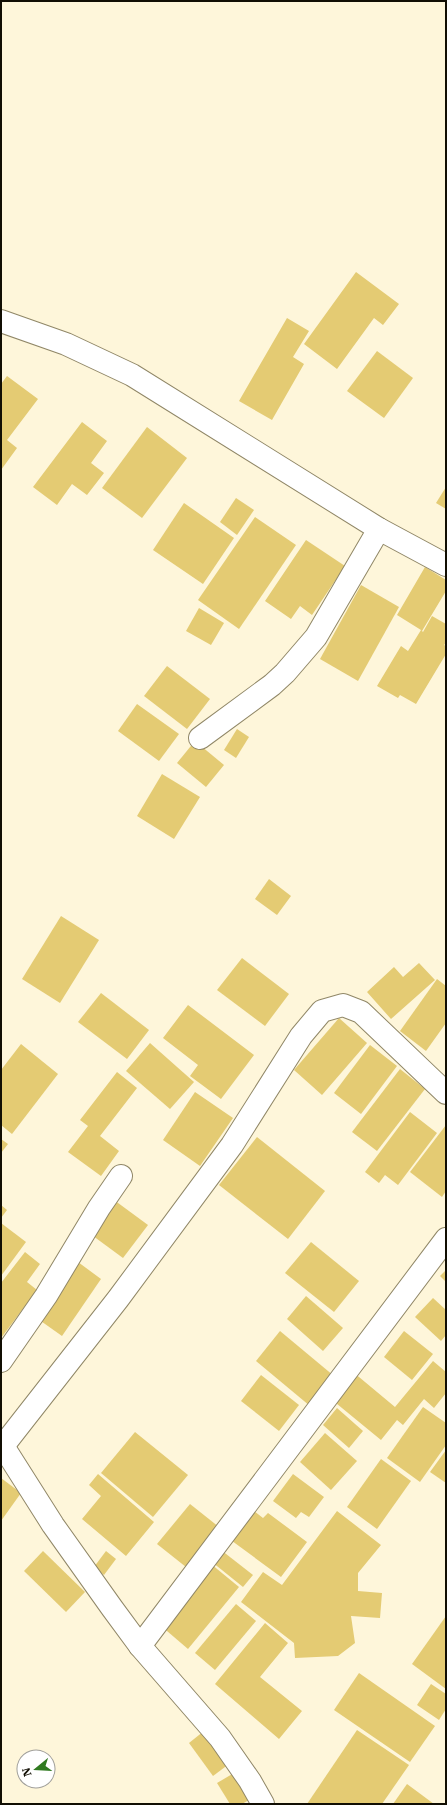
<svg xmlns="http://www.w3.org/2000/svg" width="447" height="1805" font-family="'IBM Plex Serif',serif">
  <style>
    .building { fill: #e4cb73 }
    .lines { fill: none; stroke-linecap: round; stroke-linejoin: round }
    .minor-casing { stroke: #908767; stroke-width: 24 }
    .minor { stroke: #fff; stroke-width: 22 }
  </style>
  <rect width="100%" height="100%" fill="#fef6da"/>
  <!-- building -->
  <g class="building">
    <polygon points="356,272 399,304 383,325 374,318 337,369 304,344"/>
    <polygon points="287,318 309,331 293,357 304,364 272,420 239,401"/>
    <polygon points="377,351 413,378 384,418 347,391"/>
    <polygon points="7,376 38,399 7,440 17,448 1,470 1,384"/>
    <polygon points="82,422 107,441 91,463 104,473 87,495 72,484 57,505 33,487"/>
    <polygon points="147,427 187,458 142,518 102,488"/>
    <polygon points="446,487 446,509 436,503"/>
    <polygon points="236,498 254,510 237,535 220,522"/>
    <polygon points="184,503 234,538 203,584 153,550"/>
    <polygon points="255,517 296,545 239,629 198,600"/>
    <polygon points="306,540 345,566 312,615 300,606 291,619 265,601"/>
    <polygon points="425,567 446,580 446,591 422,631 423,632 432,616 446,624 446,643 444,645 446,646 446,654 416,704 400,695 398,698 377,686 401,646 408,651 421,630 397,615"/>
    <polygon points="361,585 399,607 358,681 320,659"/>
    <polygon points="199,608 224,623 211,645 186,631"/>
    <polygon points="167,666 210,699 187,729 144,696"/>
    <polygon points="137,704 179,734 159,761 118,731"/>
    <polygon points="237,729 249,737 236,758 224,750"/>
    <polygon points="195,741 224,765 206,787 177,763"/>
    <polygon points="162,774 200,797 174,839 137,816"/>
    <polygon points="269,879 291,896 277,915 255,899"/>
    <polygon points="61,916 99,940 60,1003 22,979"/>
    <polygon points="242,958 289,994 265,1026 217,990"/>
    <polygon points="419,963 435,980 391,1019 367,992 394,967 403,977"/>
    <polygon points="437,979 446,986 446,1023 426,1051 400,1031"/>
    <polygon points="101,993 149,1030 127,1059 78,1022"/>
    <polygon points="188,1005 254,1055 221,1099 190,1076 198,1065 163,1038"/>
    <polygon points="339,1018 367,1043 322,1095 294,1070"/>
    <polygon points="150,1043 194,1082 170,1109 126,1071"/>
    <polygon points="21,1044 58,1074 12,1134 1,1125 1,1070"/>
    <polygon points="370,1045 397,1066 361,1114 334,1093"/>
    <polygon points="400,1069 425,1089 377,1151 352,1132"/>
    <polygon points="117,1072 137,1088 100,1136 119,1151 101,1176 68,1152 88,1126 80,1120"/>
    <polygon points="195,1092 233,1118 200,1166 163,1140"/>
    <polygon points="410,1112 437,1133 398,1185 385,1175 379,1183 365,1172"/>
    <polygon points="446,1125 446,1191 442,1197 410,1172"/>
    <polygon points="257,1137 325,1191 288,1239 219,1185"/>
    <polygon points="1,1139 8,1144 1,1153"/>
    <polygon points="114,1200 148,1225 123,1258 89,1233"/>
    <polygon points="1,1205 7,1210 1,1218"/>
    <polygon points="1,1223 26,1242 1,1276"/>
    <polygon points="311,1242 359,1281 334,1312 285,1273"/>
    <polygon points="25,1252 40,1264 27,1282 37,1290 1,1338 1,1283"/>
    <polygon points="78,1262 101,1279 62,1336 38,1319"/>
    <polygon points="446,1270 446,1282 440,1276"/>
    <polygon points="306,1296 343,1328 323,1351 287,1319"/>
    <polygon points="433,1298 446,1310 446,1335 441,1341 415,1317"/>
    <polygon points="280,1331 334,1376 310,1406 256,1361"/>
    <polygon points="404,1331 433,1354 412,1380 384,1357"/>
    <polygon points="433,1361 446,1372 446,1393 434,1408 424,1399 403,1425 397,1420 381,1440 331,1399 353,1372 395,1407"/>
    <polygon points="261,1375 299,1405 279,1431 241,1401"/>
    <polygon points="423,1407 446,1423 446,1445 420,1482 387,1458"/>
    <polygon points="337,1408 363,1431 349,1448 323,1425"/>
    <polygon points="135,1432 188,1475 153,1517 101,1473"/>
    <polygon points="325,1433 357,1461 331,1490 300,1462"/>
    <polygon points="446,1450 446,1483 430,1472"/>
    <polygon points="381,1459 411,1481 377,1529 347,1507"/>
    <polygon points="98,1474 154,1522 126,1556 82,1519 101,1496 89,1485"/>
    <polygon points="293,1474 324,1497 309,1517 301,1512 296,1518 273,1501"/>
    <polygon points="1,1478 21,1493 1,1521"/>
    <polygon points="190,1504 219,1527 186,1567 157,1544"/>
    <polygon points="250,1508 263,1518 268,1513 307,1542 281,1577 228,1538"/>
    <polygon points="337,1511 381,1545 358,1573 358,1591 382,1593 380,1618 351,1616 355,1643 338,1656 295,1658 294,1643 241,1602 263,1572 282,1585"/>
    <polygon points="221,1550 253,1575 243,1587 212,1562"/>
    <polygon points="43,1551 85,1592 66,1612 24,1571"/>
    <polygon points="106,1551 116,1559 104,1575 94,1567"/>
    <polygon points="211,1564 239,1587 188,1649 160,1625"/>
    <polygon points="236,1604 256,1621 215,1670 195,1653"/>
    <polygon points="446,1616 446,1689 412,1664"/>
    <polygon points="265,1623 288,1643 260,1677 302,1711 279,1739 215,1684"/>
    <polygon points="359,1673 435,1726 410,1762 334,1710"/>
    <polygon points="431,1684 446,1694 446,1709 439,1720 417,1705"/>
    <polygon points="357,1730 409,1765 382,1804 307,1804"/>
    <polygon points="204,1731 229,1764 213,1776 189,1743"/>
    <polygon points="234,1773 249,1800 242,1804 230,1804 217,1783"/>
    <polygon points="407,1784 434,1804 393,1804"/>
  </g>
  <g class="lines">
    <!-- minor casing -->
    <g class="minor-casing">
      <g id="minor">
        <polyline points="1,321 66,344 132,375 379,529 446,565"/>
        <polyline points="200,738 272,685 285,673 316,637 379,529"/>
        <polyline points="1,1361 46,1296 99,1208 121,1176"/>
        <polyline points="1,1443 53,1525 112,1608 140,1646 220,1738 250,1781 263,1804"/>
        <polyline points="3,1446 118,1299 232,1145 301,1036 322,1011 343,1005 361,1012 446,1093"/>
        <polyline points="140,1646 446,1239"/>
      </g>
    </g>
    <!-- minor -->
    <use href="#minor" class="minor"/>
  </g>
  <!-- border -->
  <rect width="447" height="1805" fill="none" stroke="#110e03" stroke-width="4"/>
  <!-- north arrow -->
  <g transform="translate(36 1769) rotate(252)"><circle r="19" fill="#ffffff" stroke="#a09f9a"/>
  <path d="M0-3L7 15L0 10L-7 15Z" fill="#307a20"/>
  <text y="-6" font-size="11" font-weight="bold" text-anchor="middle" fill="#110e03">N</text>
  </g>
</svg>
